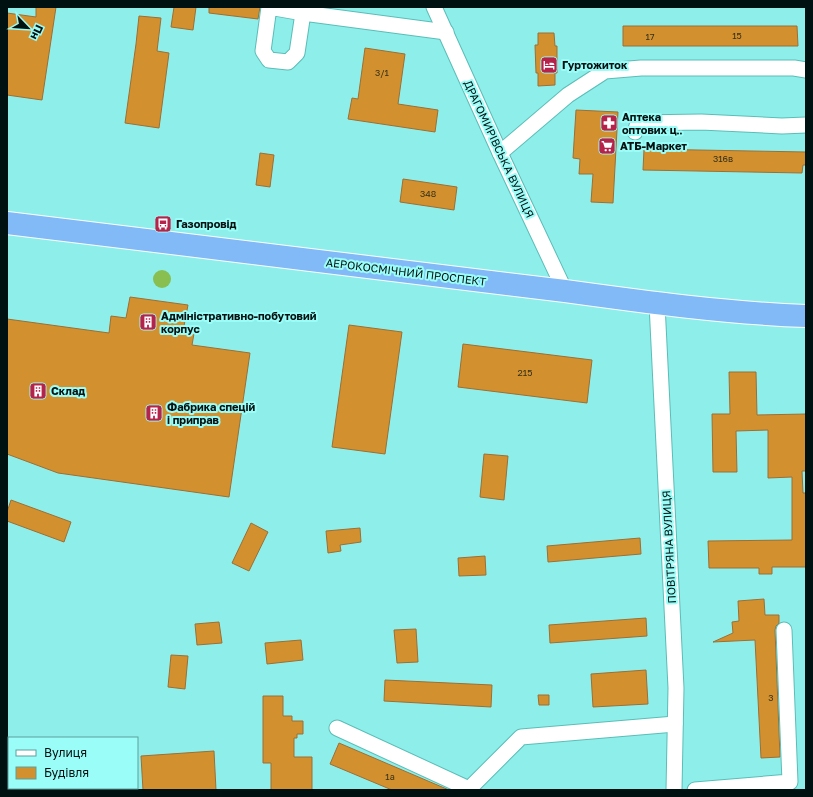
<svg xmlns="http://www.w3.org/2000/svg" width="813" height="797" font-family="'Golos Text',sans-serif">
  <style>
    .green { fill: #88bf50 }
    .building { fill: #d3902f; stroke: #9b6f36 }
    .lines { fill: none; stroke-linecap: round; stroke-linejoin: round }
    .minor-casing { stroke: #5bbdb8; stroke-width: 17 }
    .highway-casing { stroke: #fff; stroke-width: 24 }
    .minor { stroke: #fff; stroke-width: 15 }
    .highway { stroke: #82baf7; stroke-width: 22 }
    .labels { text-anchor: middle; stroke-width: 4; stroke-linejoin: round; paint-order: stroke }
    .number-label { font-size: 9px; fill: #353118 }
    .poi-label { font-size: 11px; font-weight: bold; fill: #011; stroke: #9bfdf7; text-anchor: start }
    .street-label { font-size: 11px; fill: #011; stroke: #9bfdf7 }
  </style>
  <rect width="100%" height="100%" fill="#8eefea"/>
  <!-- green -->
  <circle class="green" cx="162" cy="279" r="9"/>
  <!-- building -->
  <g class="building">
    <polygon points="36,7 56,7 42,100 7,95 7,13 36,17"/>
    <polygon points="174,7 196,7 193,30 171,27"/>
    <polygon points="209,7 260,7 258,19 209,13"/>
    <polygon points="139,16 161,18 157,51 169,53 159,128 125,123 136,44"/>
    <polygon points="623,26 797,26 798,46 623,46"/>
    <polygon points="538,33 554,33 555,46 557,46 557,73 555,73 555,85 538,86 538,73 536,73 535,45 538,45"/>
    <polygon points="365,48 405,54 398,104 438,110 435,132 348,119 352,98 358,99"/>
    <polygon points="576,110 618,112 613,203 591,202 593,174 579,174 580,159 573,158"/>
    <polygon points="644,149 806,152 806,165 803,165 802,173 643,170"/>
    <polygon points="260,153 274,155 270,187 256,185"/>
    <polygon points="403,179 457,187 454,210 400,202"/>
    <polygon points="130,297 188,305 184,326 195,328 192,345 250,353 229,497 58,473 7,454 7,319 109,333 111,316 126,318"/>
    <polygon points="349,325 402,332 385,454 332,447"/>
    <polygon points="463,344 592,360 587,403 458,387"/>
    <polygon points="729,372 756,372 757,415 806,414 806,471 802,471 803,493 806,493 806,567 772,567 772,574 759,574 759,568 709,568 708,541 792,540 792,477 768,478 768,430 736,431 737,472 713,472 712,414 730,414"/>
    <polygon points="484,454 508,456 504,500 480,497"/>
    <polygon points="11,500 71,522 64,542 7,521 7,512"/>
    <polygon points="251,523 268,532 249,571 232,563"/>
    <polygon points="360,528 361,542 340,545 341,551 328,553 326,531"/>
    <polygon points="640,538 641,554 548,562 547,546"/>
    <polygon points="485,556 486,575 459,576 458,558"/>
    <polygon points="764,599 765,615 779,615 779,623 776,626 775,630 780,757 761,758 755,640 713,642 733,633 732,622 739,621 738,601"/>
    <polygon points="646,618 647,636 550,643 549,625"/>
    <polygon points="219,622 222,643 197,645 195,624"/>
    <polygon points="416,629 418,662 397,663 394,630"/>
    <polygon points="301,640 303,660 267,664 265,643"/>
    <polygon points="171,655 188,656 185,689 168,687"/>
    <polygon points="646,670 648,704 593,707 591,674"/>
    <polygon points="385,680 492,685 491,707 384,701"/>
    <polygon points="538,695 549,695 549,705 539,705"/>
    <polygon points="263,696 283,696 283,716 292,716 292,721 303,721 303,734 297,734 297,738 294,738 294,757 312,757 312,790 271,790 271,763 263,763"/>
    <polygon points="339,743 449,790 392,790 330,764"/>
    <polygon points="214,751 216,790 143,790 141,756"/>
  </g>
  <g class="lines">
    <!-- minor casing -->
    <g class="minor-casing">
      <g id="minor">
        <polyline points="434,7 500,153 565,291"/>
        <polyline points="303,13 297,53 288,62 269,60 263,51 269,7 303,13 446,32"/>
        <polyline points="635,132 638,123 701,122 782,126 806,125"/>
        <polyline points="500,153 568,95 605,71 641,68 794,68 806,70"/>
        <polyline points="657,304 676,688 674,790"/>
        <polyline points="337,728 469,789 521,737 675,724"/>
        <polyline points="695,790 790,782 784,630"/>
      </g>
    </g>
    <!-- highway casing -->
    <g class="highway-casing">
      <path id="highway" d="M7 223 565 291C645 302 725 313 806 316"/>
    </g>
    <!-- minor -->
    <use href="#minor" class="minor"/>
    <!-- highway -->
    <use href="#highway" class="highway"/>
  </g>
  <!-- icons -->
  <defs>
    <g id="hotel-square" transform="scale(0.9)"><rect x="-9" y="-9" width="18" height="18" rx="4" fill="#b5234b" stroke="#9bfdf7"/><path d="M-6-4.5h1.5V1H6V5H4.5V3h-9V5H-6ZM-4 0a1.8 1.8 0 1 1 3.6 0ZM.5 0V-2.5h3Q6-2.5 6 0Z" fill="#fff"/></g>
    <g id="pharmacy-square" transform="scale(0.9)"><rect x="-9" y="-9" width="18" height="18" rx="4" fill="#b5234b" stroke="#9bfdf7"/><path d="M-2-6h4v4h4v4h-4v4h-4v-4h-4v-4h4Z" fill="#fff"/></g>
    <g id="supermarket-square" transform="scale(0.9)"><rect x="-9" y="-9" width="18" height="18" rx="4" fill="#b5234b" stroke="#9bfdf7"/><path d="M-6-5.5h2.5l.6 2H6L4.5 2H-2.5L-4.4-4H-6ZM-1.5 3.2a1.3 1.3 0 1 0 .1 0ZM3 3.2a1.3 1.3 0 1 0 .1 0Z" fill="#fff"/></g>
    <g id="bus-square" transform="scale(0.9)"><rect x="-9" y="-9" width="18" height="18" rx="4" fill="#b5234b" stroke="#9bfdf7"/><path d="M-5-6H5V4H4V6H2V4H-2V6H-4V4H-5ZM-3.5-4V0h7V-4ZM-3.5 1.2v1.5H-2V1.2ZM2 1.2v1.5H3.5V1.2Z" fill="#fff"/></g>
    <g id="building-square" transform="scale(0.9)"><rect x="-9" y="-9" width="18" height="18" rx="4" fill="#b5234b" stroke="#9bfdf7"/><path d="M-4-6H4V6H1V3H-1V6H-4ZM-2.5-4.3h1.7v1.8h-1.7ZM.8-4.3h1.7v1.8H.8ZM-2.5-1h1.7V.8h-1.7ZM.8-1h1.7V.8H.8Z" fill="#fff"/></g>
  </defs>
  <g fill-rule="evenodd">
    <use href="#hotel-square" x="549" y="65"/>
    <use href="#pharmacy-square" x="609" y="123"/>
    <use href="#supermarket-square" x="607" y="146"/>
    <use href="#bus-square" x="163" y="224"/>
    <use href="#building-square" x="148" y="322"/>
    <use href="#building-square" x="38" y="391"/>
    <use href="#building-square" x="154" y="413"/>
  </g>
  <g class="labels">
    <!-- number labels -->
    <g class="number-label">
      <text x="737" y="39">15</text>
      <text x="650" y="40">17</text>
      <text x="382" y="76">3/1</text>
      <text x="723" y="162">316в</text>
      <text x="428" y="197">348</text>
      <text x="525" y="376">215</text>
      <text x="771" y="701">3</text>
      <text x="390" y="780">1а</text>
    </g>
    <!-- poi labels -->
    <g class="poi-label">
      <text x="562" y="69">Гуртожиток</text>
      <text x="622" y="121">Аптека<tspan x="622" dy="13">оптових ц‥</tspan></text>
      <text x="620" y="150">АТБ-Маркет</text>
      <text x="176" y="228">Газопровiд</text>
      <text x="161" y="320">Адміністративно-побутовий<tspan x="161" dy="13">корпус</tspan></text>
      <text x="51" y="395">Склад</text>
      <text x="167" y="411">Фабрика спецій<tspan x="167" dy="13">і приправ</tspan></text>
    </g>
    <!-- street labels -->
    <g class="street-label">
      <text transform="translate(499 149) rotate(65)" y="4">ДРАГОМИРІВСЬКА ВУЛИЦЯ</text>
      <text transform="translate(406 272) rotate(7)" y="4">АЕРОКОСМІЧНИЙ ПРОСПЕКТ</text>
      <text transform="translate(669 547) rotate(-93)" y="4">ПОВІТРЯНА ВУЛИЦЯ</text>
    </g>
  </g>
  <!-- border -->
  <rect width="813" height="797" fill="none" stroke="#001111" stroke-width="16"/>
  <!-- legend -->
  <rect x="8" y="737" width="130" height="52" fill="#9bfdf7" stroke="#5d9f9b"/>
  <rect x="16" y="750" width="20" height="6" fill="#ffffff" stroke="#5d9f9b"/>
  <text x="44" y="757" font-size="12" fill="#001111">Вулиця</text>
  <rect x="16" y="767" width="20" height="12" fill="#d3902f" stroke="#5d9f9b"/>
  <text x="44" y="777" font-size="12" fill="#001111">Будівля</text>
  <!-- north arrow -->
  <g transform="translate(28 28) rotate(115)" stroke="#9bfdf7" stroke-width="3" paint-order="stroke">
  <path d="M0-3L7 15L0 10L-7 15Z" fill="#001111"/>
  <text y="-6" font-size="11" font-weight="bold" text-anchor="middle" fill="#001111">Пн</text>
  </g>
</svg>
